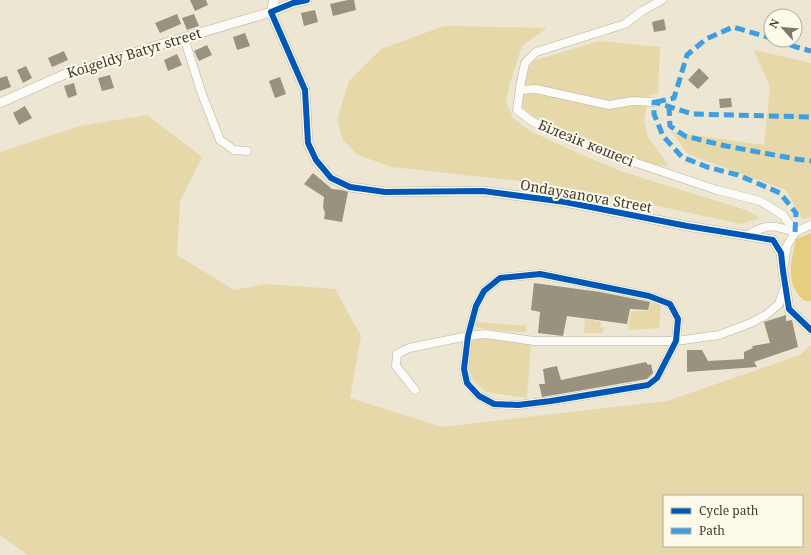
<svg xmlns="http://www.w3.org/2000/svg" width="811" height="555" font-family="'Noto Serif',serif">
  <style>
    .green { fill: #e6d8a9; fill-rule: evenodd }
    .water { fill: #e5ce7f }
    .building { fill: #98927e }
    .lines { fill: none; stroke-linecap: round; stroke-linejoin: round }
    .minor-casing { stroke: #b8b3a3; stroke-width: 9 }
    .tertiary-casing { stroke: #b8b3a3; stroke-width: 10 }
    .minor { stroke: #fcfbf8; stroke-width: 8 }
    .tertiary { stroke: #fcfbf8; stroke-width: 9 }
    .quiet { stroke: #3f9ee1; stroke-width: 5; stroke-dasharray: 10 5; stroke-linecap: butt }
    .cycleway-casing { stroke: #fefaeb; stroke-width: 8 }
    .cycleway { stroke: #0057b8; stroke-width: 6 }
    .labels { text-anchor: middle; stroke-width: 4; stroke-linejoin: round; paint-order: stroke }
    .street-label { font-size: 14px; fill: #3f3b2c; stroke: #fefaeb }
  </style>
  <rect width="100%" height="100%" fill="#ece6d2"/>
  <!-- green -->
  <g class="green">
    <polygon points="444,26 547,28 522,46 510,83 506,101 513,118 530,131 580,154 623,172 746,210 760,218 741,224 617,197 538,183 392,167 358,155 343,140 337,120 349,81 381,49"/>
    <polygon points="599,41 660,47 658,94 649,95 644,120 648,137 669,166 656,165 545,125 522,108 526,74 533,61"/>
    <polygon points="754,50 811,63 811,217 802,219 786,190 688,154 672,132 764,145 770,87"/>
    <path d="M147 115 202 157 180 201 177 255 234 290 266 284 335 289 361 336 350 398 442 427 667 401 800 355 811 345V555H28L0 535V152L80 126ZM664 496H802V546H664Z"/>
    <polygon points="651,303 661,304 659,328 628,330 631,311 648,311"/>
    <polygon points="585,319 601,322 600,327 604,327 603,333 584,333"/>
    <polygon points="476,322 526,326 526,332 500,331 476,327"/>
    <polygon points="472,338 490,338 531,342 527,398 486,392 478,385 472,379 468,364"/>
  </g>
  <!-- water -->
  <path class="water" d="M811 233V301H805C784 285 791 262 796 239Z"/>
  <!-- building -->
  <g class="building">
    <polygon points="190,0 206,0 208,5 195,11"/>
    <polygon points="348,0 354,0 356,10 333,16 330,4"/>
    <polygon points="315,10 318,22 304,26 301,13"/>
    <polygon points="177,14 181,24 160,33 155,23"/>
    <polygon points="194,14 199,26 187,30 182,18"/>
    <polygon points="664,19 666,30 654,32 652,22"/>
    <polygon points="245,33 250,46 237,50 233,37"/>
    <polygon points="207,45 212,55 199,61 194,51"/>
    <polygon points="64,51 68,60 52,67 48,58"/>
    <polygon points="177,54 182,65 168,71 164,60"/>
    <polygon points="26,66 32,78 23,83 17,70"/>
    <polygon points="699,68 709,78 698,89 688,80"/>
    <polygon points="110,75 114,88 102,91 98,78"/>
    <polygon points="7,76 11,87 0,91 0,78"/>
    <polygon points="280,77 286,94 275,98 269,81"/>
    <polygon points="74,83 77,95 68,98 64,86"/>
    <polygon points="731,98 732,107 720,108 719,99"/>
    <polygon points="25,106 32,118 19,125 13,113"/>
    <polygon points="313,173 332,189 342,190 348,192 342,222 324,219 325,213 323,207 324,197 304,184"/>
    <polygon points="534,283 600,292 650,302 648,310 630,309 627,324 567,316 563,336 538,333 540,312 531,310"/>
    <polygon points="786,315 786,321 792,320 798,347 754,362 757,367 687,372 687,350 702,350 708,361 744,359 744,352 753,348 752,346 770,343 764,322"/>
    <polygon points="646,362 648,365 651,364 653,373 647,379 542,397 539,384 545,384 543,369 557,366 561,380"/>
  </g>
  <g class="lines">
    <!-- minor casing -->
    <g class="minor-casing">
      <g id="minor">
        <polyline points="662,0 642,11 625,24 536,52 525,63 521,82 517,110 533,122 589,147 717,190 760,201 783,215 795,232"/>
        <polyline points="184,38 202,94 220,140 234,150 247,151"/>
        <polyline points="520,90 536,89 609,105 632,101 654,102"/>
        <path d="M748 235C768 223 773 225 795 232"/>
        <polyline points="784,265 787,246 795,232 811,225"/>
        <polygon points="540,274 649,296 670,304 678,319 676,341 657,378 648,385 551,401 518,405 494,404 479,396 467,383 464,369 468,336 476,306 484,291 500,278"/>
        <polyline points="415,390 396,366 397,354 409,348 468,336 485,334 534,341 676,341 719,335 751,323 766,315 779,304 785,286"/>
      </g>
    </g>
    <!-- tertiary casing -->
    <g class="tertiary-casing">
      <g id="tertiary">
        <polyline points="271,12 305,90 308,143 316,160 331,178 350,187 385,192 483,191 565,202 687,226 773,240 781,253 783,271 789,309 811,330"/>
        <polyline points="271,12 274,0"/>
        <polyline points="0,103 63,75 159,45 271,12 293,3 307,0"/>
      </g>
    </g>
    <!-- minor -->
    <use href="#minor" class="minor"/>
    <!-- tertiary -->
    <use href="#tertiary" class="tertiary"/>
    <!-- quiet -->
    <g class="quiet">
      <polyline points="776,40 796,47 811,51"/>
      <polyline points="656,102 674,98 687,55 706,39 733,27 771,38"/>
      <polyline points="669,106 670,126 685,136 726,146 796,159 811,161"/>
      <polyline points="795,232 796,213 780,193 738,175 707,167 682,157 663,136 654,114 654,102 693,114 811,117"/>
    </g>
    <!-- cycleway casing -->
    <g class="cycleway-casing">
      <g id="cycleway">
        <polyline points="307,0 293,3 271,12 305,90 308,143 316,160 331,178 350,187 385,192 483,191 565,202 687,226 773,240 781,253 783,271 789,309 811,330"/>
        <polygon points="540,274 649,296 670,304 678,319 676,341 657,378 648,385 551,401 518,405 494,404 479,396 467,383 464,369 468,336 476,306 484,291 500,278"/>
      </g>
    </g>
    <!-- cycleway -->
    <use href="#cycleway" class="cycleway"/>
  </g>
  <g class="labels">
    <!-- street labels -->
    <g class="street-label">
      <text transform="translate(134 53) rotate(-17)" y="5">Koigeldy Batyr street</text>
      <text transform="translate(586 143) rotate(22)" y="5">Білезік көшесі</text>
      <text transform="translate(586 196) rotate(10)" y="5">Ondaysanova Street</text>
    </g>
  </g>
  <!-- legend -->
  <rect x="663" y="495" width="140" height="52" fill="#fefaeb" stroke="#b2ae9f"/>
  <rect x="671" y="508" width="20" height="6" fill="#0057b8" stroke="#b2ae9f"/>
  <text x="699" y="515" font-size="12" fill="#3f3b2c">Cycle path</text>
  <rect x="671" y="528" width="20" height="6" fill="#3f9ee1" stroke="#b2ae9f"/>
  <text x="699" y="535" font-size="12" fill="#3f3b2c">Path</text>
  <!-- north arrow -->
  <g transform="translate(783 28) rotate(297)"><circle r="19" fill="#fefaeb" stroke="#b2ae9f"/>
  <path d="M0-3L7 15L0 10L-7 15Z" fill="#7c7766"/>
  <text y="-6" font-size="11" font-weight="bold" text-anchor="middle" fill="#3f3b2c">N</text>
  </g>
</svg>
